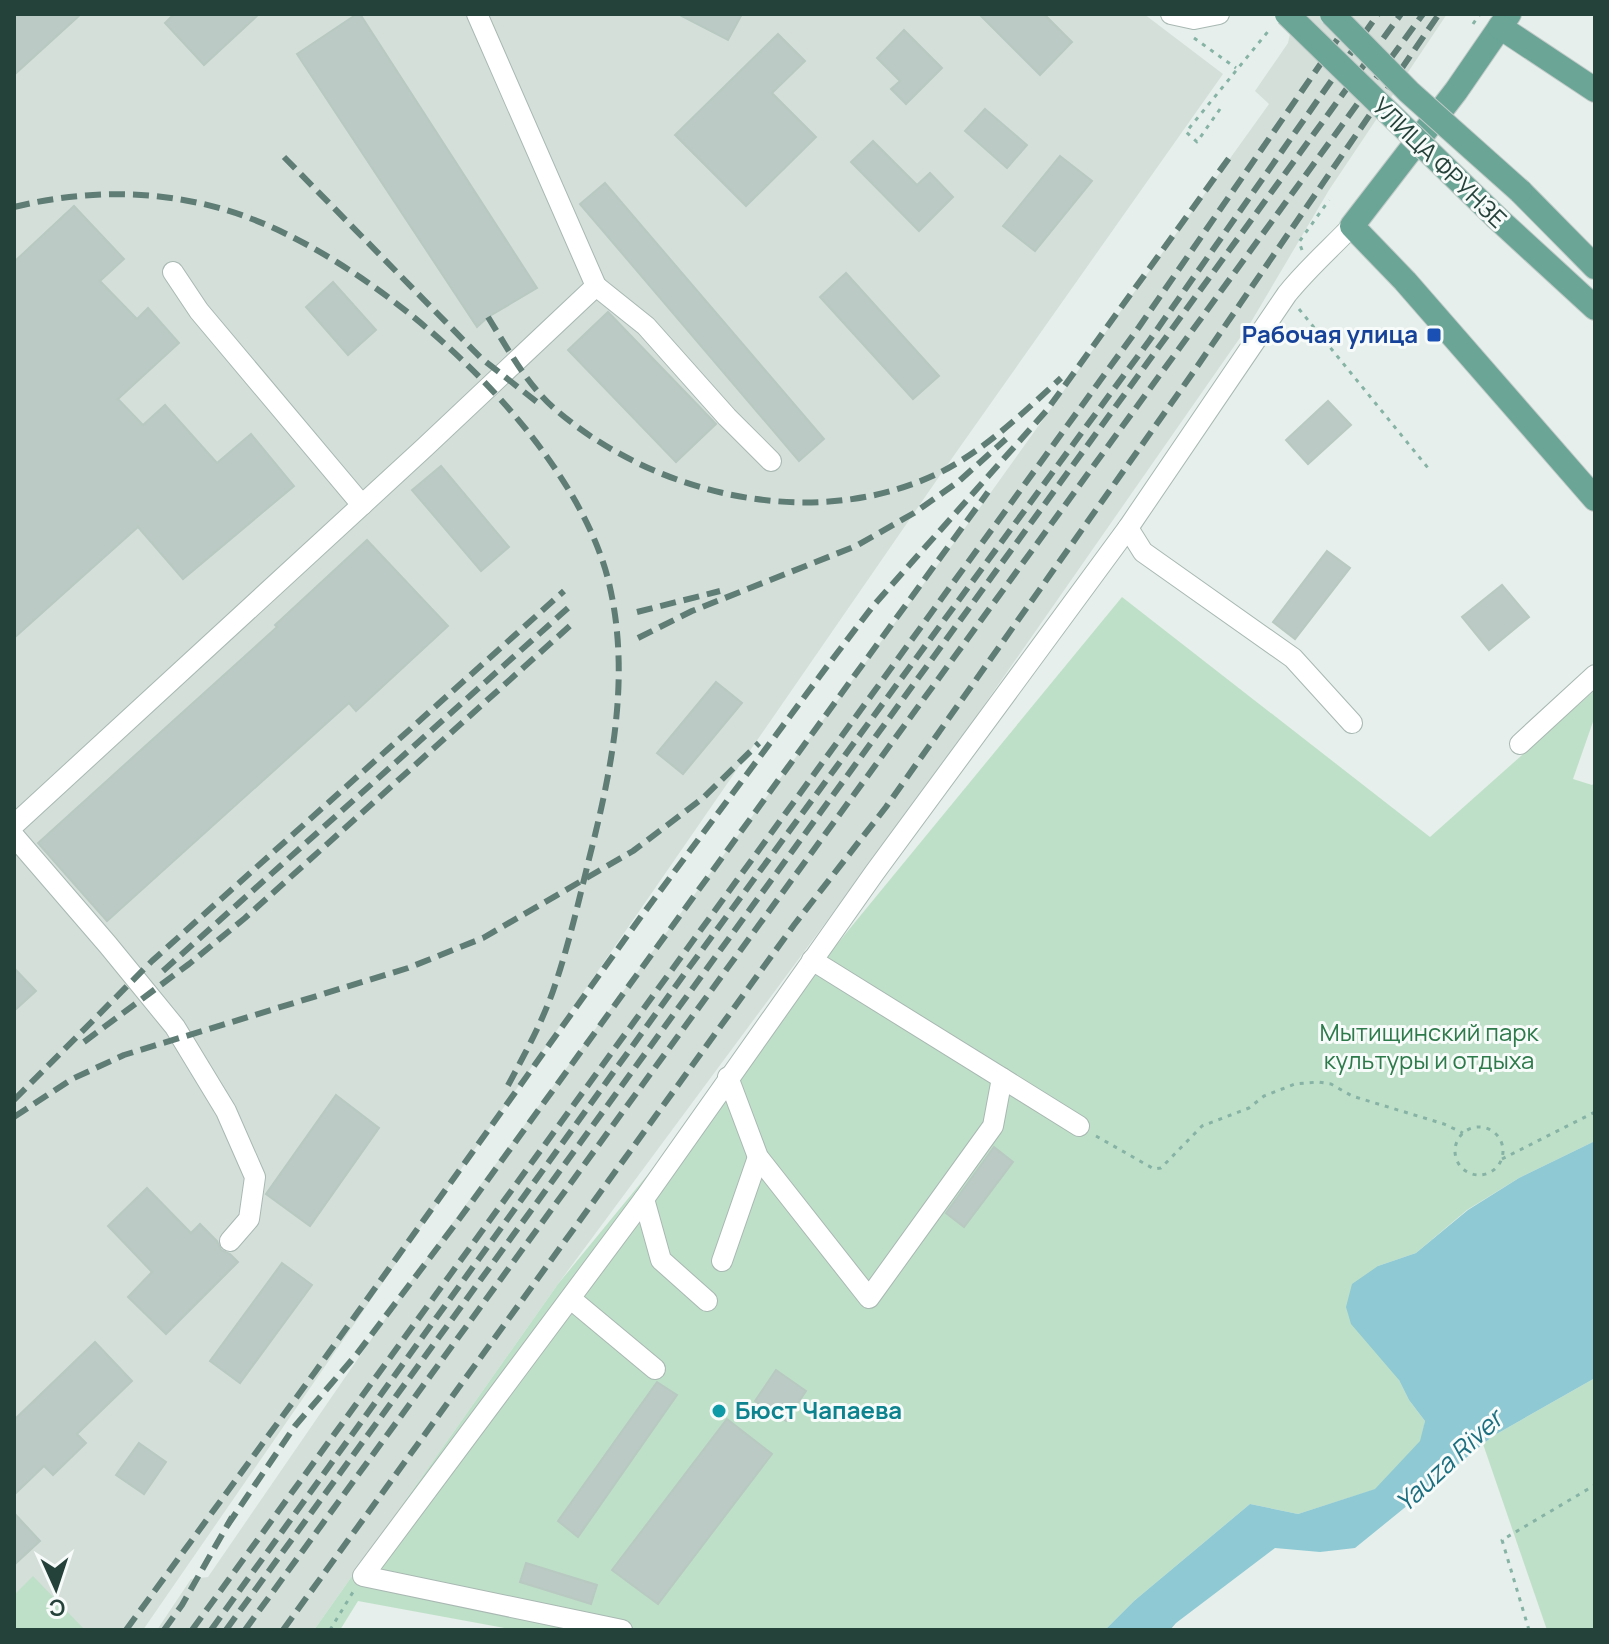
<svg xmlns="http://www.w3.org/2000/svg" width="1609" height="1644" font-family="Manrope,sans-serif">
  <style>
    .built { fill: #d4dfda }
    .green { fill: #bfe0c8 }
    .water { fill: #8ec9d4 }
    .building { fill: #bbcac4; stroke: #b8c9c2; stroke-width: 2 }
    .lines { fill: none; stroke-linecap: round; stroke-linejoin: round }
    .minor-casing { stroke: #a8b8b2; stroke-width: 22 }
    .major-casing { stroke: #c2cac8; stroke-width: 26 }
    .path { stroke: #86b3a5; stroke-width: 3; stroke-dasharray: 4 6; stroke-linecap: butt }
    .minor { stroke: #fff; stroke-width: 20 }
    .major { stroke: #6aa596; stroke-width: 24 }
    .rail { stroke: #5f7d75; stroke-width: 6; stroke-dasharray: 16 8; stroke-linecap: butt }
    .major-bridge-casing { stroke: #c2cac8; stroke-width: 26; stroke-linecap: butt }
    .major-bridge { stroke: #6aa596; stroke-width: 24 }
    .transit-dot { fill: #1a4fb4; stroke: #f7fbf9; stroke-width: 3 }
    .culture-dot { fill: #0f9aa8; stroke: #f7fbf9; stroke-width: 3 }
    .labels { text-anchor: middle; stroke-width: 6; stroke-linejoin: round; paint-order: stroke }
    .street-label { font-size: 24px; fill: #24423a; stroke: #f7fbf9 }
    .transit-label { font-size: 24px; font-weight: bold; fill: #164399; stroke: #f7fbf9; text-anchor: end }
    .park-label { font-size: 24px; fill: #2d7a4b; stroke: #f7fbf9 }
    .culture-label { font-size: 24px; font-weight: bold; fill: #0d838f; stroke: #f7fbf9; text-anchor: start }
    .water-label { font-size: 26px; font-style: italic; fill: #1c6f80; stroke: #f7fbf9 }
  </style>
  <rect width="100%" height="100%" fill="#e6efeb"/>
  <!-- built -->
  <g class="built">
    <polygon points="14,14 1144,14 1223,74 943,471 143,1630 14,1630"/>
    <polygon points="1302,14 1447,14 1329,190 1251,322 943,764 558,1284 314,1630 157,1630 191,1579 208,1577 436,1245 984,502 1269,104 1255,91 1288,43 1292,25"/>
  </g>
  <!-- green -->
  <g class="green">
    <polygon points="1122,597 1430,837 1595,690 1595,716 1573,779 1592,785 1595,782 1595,1141 1519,1178 1467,1210 1416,1253 1378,1266 1399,1380 1409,1400 1425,1421 1421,1441 1376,1489 1298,1514 1250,1504 1134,1601 1105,1630 516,1630 358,1601 340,1630 314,1630 558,1284"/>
    <polygon points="1595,1378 1595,1630 1547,1630 1483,1444 1493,1436"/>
    <polygon points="33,1576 84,1629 83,1630 14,1630 14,1595"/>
  </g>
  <!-- water -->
  <polygon class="water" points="1595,1141 1595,1378 1493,1436 1355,1548 1320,1552 1275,1548 1176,1623 1170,1630 1105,1630 1134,1601 1250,1504 1298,1514 1375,1489 1420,1441 1425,1421 1409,1400 1399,1380 1351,1324 1346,1307 1352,1284 1378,1266 1416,1253 1468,1210 1519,1178"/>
  <!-- building -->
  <g class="building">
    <polygon points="14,14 81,14 14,75"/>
    <polygon points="174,14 259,14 204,65 165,23"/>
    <polygon points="357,14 360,14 537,288 488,317 477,327 297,54"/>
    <polygon points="678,14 742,14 728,40"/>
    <polygon points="979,14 1044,14 1072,42 1040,75"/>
    <polygon points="904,30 942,68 906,104 891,89 900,81 877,58"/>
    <polygon points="778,34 805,61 772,93 816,137 746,206 675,135"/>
    <polygon points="985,109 1027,145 1007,168 965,131"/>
    <polygon points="873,141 917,185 930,173 953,197 919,231 851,162"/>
    <polygon points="1060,156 1092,181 1035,251 1003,226"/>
    <polygon points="605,183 824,439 799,461 580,204"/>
    <polygon points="74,206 124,259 100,281 137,319 148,308 179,343 118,399 143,425 165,405 217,463 251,434 294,486 183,579 138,527 14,638 14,262"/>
    <polygon points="846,273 939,376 913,399 820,297"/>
    <polygon points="333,282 376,330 348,355 306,307"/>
    <polygon points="608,312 716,424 676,462 568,350"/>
    <polygon points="1328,401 1351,425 1308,464 1286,440"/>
    <polygon points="441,466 509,547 481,571 412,490"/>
    <polygon points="367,540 448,626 356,711 349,703 107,921 38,843 277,627 275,625"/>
    <polygon points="1327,551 1350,568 1295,639 1273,622"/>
    <polygon points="1502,585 1529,617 1489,650 1462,617"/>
    <polygon points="716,682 742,703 683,774 657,753"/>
    <polygon points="14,968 36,991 14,1011"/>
    <polygon points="336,1095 379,1128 310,1226 266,1194"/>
    <polygon points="994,1147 1013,1162 964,1227 946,1213"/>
    <polygon points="147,1188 191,1233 200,1224 217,1241 221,1250 230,1254 238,1262 166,1334 128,1297 152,1272 108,1226"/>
    <polygon points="282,1263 312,1285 240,1383 210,1361"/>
    <polygon points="95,1342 132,1381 77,1434 86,1443 53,1475 44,1466 14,1495 14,1420"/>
    <polygon points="776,1370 806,1391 786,1421 755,1401"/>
    <polygon points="657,1382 677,1395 578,1537 558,1521"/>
    <polygon points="727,1419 772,1454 658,1604 612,1570"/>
    <polygon points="139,1443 166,1462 144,1494 116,1475"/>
    <polygon points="14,1513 40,1541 14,1565"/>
    <polygon points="526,1563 597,1585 591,1604 520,1582"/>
  </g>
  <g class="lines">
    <!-- minor casing -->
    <g class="minor-casing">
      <g id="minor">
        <polyline points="1171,14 1194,19 1219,14"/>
        <polyline points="173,272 199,311 362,505"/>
        <polyline points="596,286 646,326 727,417 771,461"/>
        <polyline points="1128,528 1143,552 1293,658 1352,723"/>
        <polyline points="1520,744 1595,675"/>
        <polyline points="14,825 424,448 596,286 477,14"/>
        <polyline points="14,836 108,945 175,1027 226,1111 255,1177 249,1219 230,1241"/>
        <polyline points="812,960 1079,1126"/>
        <polyline points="728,1077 758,1157 869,1298 993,1126 1002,1078"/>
        <polyline points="644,1199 661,1260 707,1301"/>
        <polyline points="722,1261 758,1157"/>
        <polyline points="571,1299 655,1369"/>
        <path d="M622 1630 363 1576 644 1199 875 872 1128 528 1287 294C1307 269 1330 249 1352 226"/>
      </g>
    </g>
    <!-- major casing -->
    <g class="major-casing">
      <g id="major">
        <polyline points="1509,14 1456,91 1352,226 1405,281 1595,499"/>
        <polyline points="1500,27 1595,90"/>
        <polyline points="1520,191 1595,267"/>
        <polyline points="1497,218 1595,308"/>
      </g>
    </g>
    <!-- path -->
    <g class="path">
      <polyline points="1473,24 1480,14"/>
      <polyline points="1194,38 1236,68"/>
      <polyline points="1220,109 1197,142 1186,132 1270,29"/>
      <polyline points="1302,250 1299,242 1329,200"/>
      <polyline points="1299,309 1428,468"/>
      <circle cx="1479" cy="1151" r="24"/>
      <polyline points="1096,1136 1154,1169 1161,1168 1202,1126 1249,1108 1264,1096 1295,1084 1318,1082 1331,1084 1352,1096 1444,1124 1463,1133"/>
      <polyline points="1502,1159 1595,1112"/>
      <polyline points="330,1630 353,1592"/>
      <polyline points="1529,1630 1502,1540 1595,1485"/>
    </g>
    <!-- minor -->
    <use href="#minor" class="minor"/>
    <!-- major -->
    <use href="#major" class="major"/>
    <!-- rail -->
    <g class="rail">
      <polyline points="284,157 481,358 542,406"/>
      <path d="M14 207C84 190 156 189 226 210 371 253 573 433 609 583 631 676 612 769 589 859 578 904 568 948 553 991 541 1025 522 1059 505 1091"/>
      <path d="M488 317C508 349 527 385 556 410 658 497 817 533 941 472 986 449 1024 412 1061 378"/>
      <polyline points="637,612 720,591"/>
      <polyline points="638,638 692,611 856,546 914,513 958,482 1006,439"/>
      <polyline points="163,971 568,608"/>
      <polyline points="84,1042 189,964 245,918 573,623"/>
      <polyline points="14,1100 152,961 564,591"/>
      <polyline points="14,1117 72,1079 124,1055 408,968 483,938 633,851 703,798 759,743"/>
      <polyline points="227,1526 295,1426 356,1355 460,1218 988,492"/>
      <polyline points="126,1630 315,1372 640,918 828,665 873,606 1047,410 1229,158"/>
      <polyline points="164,1630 182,1605 232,1517"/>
      <polyline points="192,1630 1139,327 1355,14"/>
      <polyline points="211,1630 688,969 1149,341 1378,14"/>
      <polyline points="226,1630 1401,14"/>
      <polyline points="245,1630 1423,14"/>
      <polyline points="283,1630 794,925 886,807 1192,374 1439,14"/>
    </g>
    <!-- major-bridge casing -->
    <g class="major-bridge-casing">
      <g id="major-bridge">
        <polyline points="1287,14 1497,218"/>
        <polyline points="1332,14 1409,92 1520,191"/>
      </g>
    </g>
    <!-- major-bridge -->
    <use href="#major-bridge" class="major-bridge"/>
  </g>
  <!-- markers -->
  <rect class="transit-dot" x="1426" y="327" width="16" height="16" rx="4"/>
  <circle class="culture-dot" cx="719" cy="1411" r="8"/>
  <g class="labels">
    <!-- street labels -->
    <g class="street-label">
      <text transform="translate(1439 163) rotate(44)" y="8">УЛИЦА ФРУНЗЕ</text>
    </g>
    <!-- transit labels -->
    <g class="transit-label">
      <text x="1418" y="343">Рабочая улица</text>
    </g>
    <!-- park labels -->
    <g class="park-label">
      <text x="1429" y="1041">Мытищинский парк<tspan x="1429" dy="28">культуры и отдыха</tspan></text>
    </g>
    <!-- culture labels -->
    <g class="culture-label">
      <text x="735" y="1419">Бюст Чапаева</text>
    </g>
    <!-- water labels -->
    <g class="water-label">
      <text transform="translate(1449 1461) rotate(-43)" y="9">Yauza River</text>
    </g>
  </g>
  <!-- border -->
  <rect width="1609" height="1644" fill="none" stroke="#24423a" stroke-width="32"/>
  <!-- north arrow -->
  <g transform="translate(56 1588) rotate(177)" stroke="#f7fbf9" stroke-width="6" paint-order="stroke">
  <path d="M0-6L14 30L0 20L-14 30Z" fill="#24423a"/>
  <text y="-12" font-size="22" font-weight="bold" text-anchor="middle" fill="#24423a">С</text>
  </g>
</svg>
